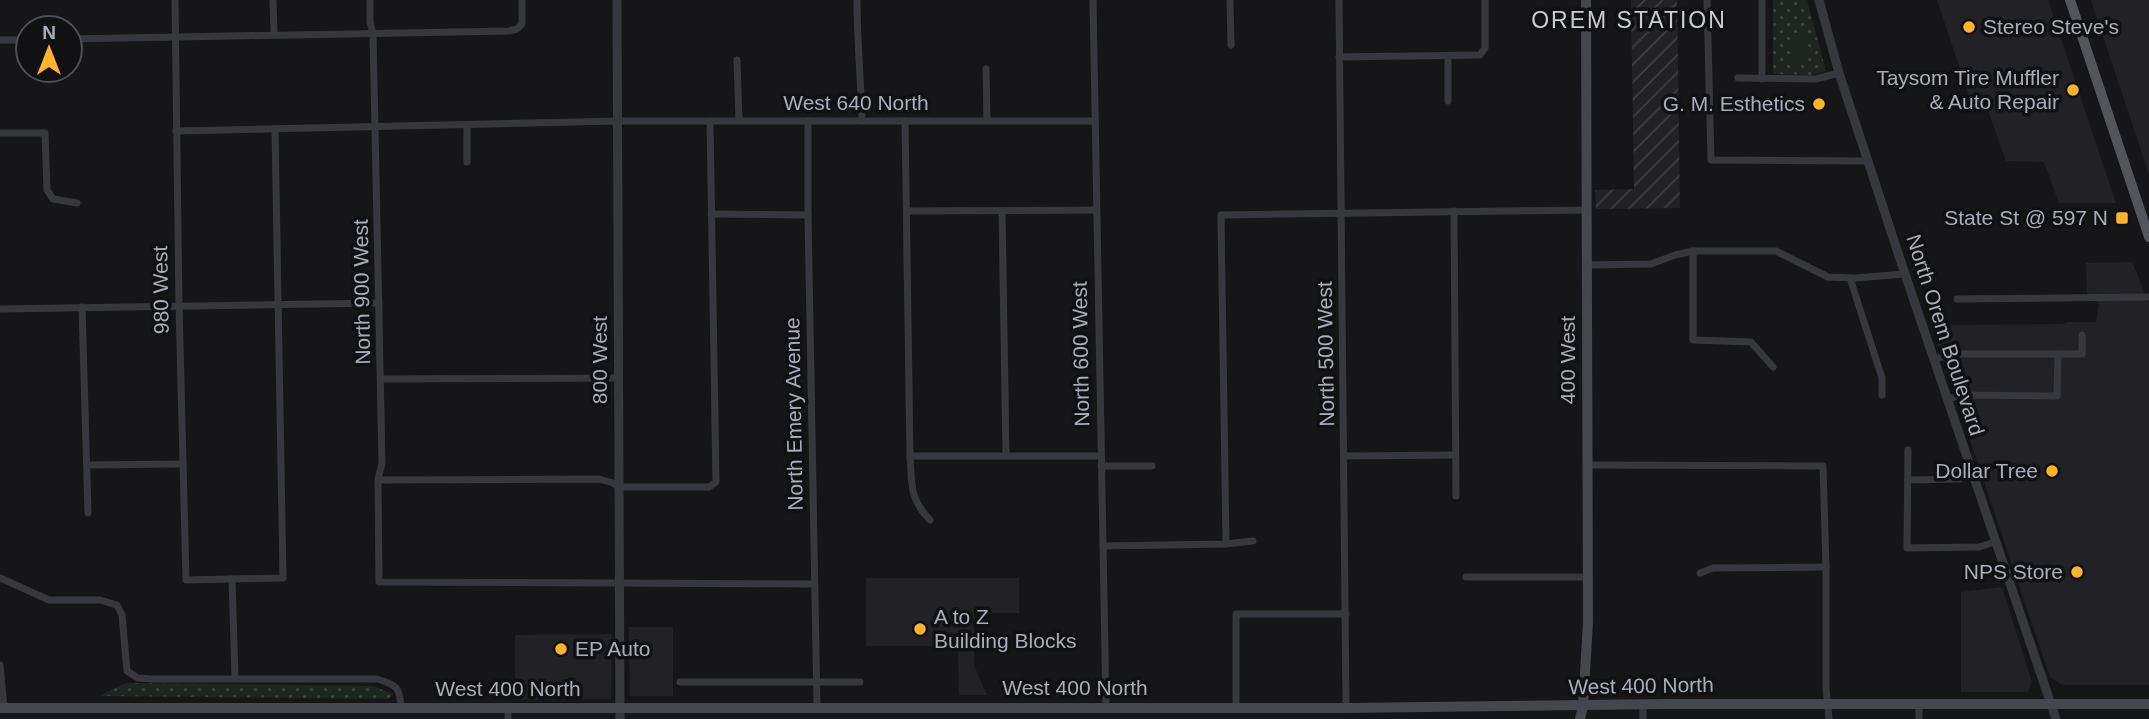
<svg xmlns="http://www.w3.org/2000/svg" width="2149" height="719" font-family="Helvetica,sans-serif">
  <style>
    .built { fill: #222226 }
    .industrial { fill: url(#industrial-furrows) }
    .green { fill: url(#green-dots) }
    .pitch { fill: #1e271f }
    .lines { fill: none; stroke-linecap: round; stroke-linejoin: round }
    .minor { stroke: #37383e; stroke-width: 7 }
    .tertiary { stroke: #37383e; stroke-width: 9 }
    .secondary { stroke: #45474e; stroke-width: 10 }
    .primary { stroke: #53555d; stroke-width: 10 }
    .poi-dot { fill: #ffb328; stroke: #111114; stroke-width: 2.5 }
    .labels { text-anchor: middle; stroke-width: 7; stroke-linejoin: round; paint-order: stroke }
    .poi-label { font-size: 21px; fill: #a7adb9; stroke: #111114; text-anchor: end }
    .street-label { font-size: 21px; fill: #a7adb9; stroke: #111114 }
    .neighbourhood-label { font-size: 23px; letter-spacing: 2px; fill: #c9ccd5; stroke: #111114 }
  </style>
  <defs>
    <pattern id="industrial-furrows" width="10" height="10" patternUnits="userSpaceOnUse" patternTransform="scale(1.75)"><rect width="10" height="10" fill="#222226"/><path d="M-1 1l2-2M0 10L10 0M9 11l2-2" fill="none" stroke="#3f3f43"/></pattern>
    <pattern id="green-dots" width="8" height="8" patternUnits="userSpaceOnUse" patternTransform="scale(1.75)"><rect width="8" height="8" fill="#1e271f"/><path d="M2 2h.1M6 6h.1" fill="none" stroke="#3c443d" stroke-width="1.8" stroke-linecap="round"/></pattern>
  </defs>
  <rect width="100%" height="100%" fill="#161618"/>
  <!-- built -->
  <g class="built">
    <polygon points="1937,0 2048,0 2116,203 2059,203 2044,162 2006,161 1983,97 1969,96"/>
    <polygon points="2091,0 2149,0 2149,174"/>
    <polygon points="2132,262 2149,303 2149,685 2062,685 2050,677 1931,325 2063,324 2067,322 2096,322 2099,303 2087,295 2086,263"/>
    <polygon points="866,578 1019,578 1019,613 974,613 974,665 987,695 959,695 958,646 866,646"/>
    <polygon points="2002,587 2032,682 2028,692 1961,692 1961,592"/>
    <polygon points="629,627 673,627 673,696 630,696"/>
    <polygon points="612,634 611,699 515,700 515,635"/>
  </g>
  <!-- industrial -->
  <polygon class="industrial" points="1631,0 1677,0 1680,208 1596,209 1595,190 1634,189"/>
  <!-- green -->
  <g class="green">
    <polygon points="1773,0 1807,0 1826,71 1812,75 1773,74"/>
    <polygon points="126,683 373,686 393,694 389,699 99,696"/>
  </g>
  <!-- pitch -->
  <polygon class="pitch" points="1805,33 1806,62 1792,63 1790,34"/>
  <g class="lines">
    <!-- minor -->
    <g class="minor">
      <polyline points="175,0 179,305 186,580 283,578 275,130"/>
      <polyline points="273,0 274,34"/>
      <polyline points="370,0 370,22 373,33 382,463 378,480 379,582 814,584"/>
      <path d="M857 0C857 41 861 81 862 121"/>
      <polyline points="1093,0 1106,707"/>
      <polyline points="1230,0 1231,45"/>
      <polyline points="1339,0 1346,708"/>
      <polyline points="1707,0 1711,160 1868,161"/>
      <polyline points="1762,0 1762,79"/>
      <polyline points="70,39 509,31 517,29 522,24 522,0"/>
      <polyline points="0,40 28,40"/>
      <polyline points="1448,56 1448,101"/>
      <polyline points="1339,57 1480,55 1485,48 1485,0"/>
      <polyline points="737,60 739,121"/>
      <polyline points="986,69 987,121"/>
      <polyline points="1738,78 1816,79 1839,73"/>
      <polyline points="808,121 808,215 817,707"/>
      <path d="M905 121 910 456C912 483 909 499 930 520"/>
      <polyline points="467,126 467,162"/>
      <polyline points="176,131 617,121 1095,121"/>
      <polyline points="0,133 45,133 47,190 53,199 77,203"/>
      <polyline points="907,211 1096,210"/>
      <polyline points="1002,211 1006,455"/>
      <polyline points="1454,211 1456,496"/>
      <polyline points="711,214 808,215"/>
      <polyline points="1693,251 1693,340 1751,342 1773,367"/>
      <polyline points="1587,265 1651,264 1675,255 1693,251 1776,251 1828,277 1855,278 1905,274"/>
      <polyline points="1850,278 1882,378 1882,395"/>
      <polyline points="1957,299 2149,297"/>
      <polyline points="82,307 88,513"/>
      <polyline points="0,309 379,303"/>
      <polyline points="1934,360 1949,354 2082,354 2082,335"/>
      <polyline points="381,379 617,378"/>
      <polyline points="1949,399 1959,395 2057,396 2058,354"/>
      <polyline points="1908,450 1907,548 1979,547 1995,542"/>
      <polyline points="910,456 1101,456"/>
      <polyline points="1344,456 1455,455"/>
      <polyline points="87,465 183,464"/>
      <polyline points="1588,465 1823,466 1826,567 1826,689 1829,719"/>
      <polyline points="1101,466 1152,466"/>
      <polyline points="378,480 599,479 613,483 618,487 709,487 716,482 710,121"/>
      <polyline points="1908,480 1959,479 1973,475"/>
      <polyline points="1226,544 1221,215 1586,210"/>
      <polyline points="1103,546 1226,544 1253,541"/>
      <polyline points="1700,573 1713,568 1826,567"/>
      <polyline points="1466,577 1588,577"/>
      <path d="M0 578 49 600H100L117 605 122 615 127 671 138 678 151 679H377C397 685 400 687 401 708"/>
      <polyline points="232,579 235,678"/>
      <polyline points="0,665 4,708"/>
      <polyline points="680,682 860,682"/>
      <polyline points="1236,707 1236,614 1346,614"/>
      <polyline points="508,708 508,719"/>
      <polyline points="1643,719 1643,704"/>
      <polyline points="1919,719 1919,704"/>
    </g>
    <!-- tertiary -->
    <g class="tertiary">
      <polyline points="617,0 620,719"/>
      <polyline points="1819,0 1839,73 1905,274 2056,719"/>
    </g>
    <!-- secondary -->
    <g class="secondary">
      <polyline points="0,708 1346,708 1666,704 2149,704"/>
      <polyline points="1580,719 1583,706 1588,622 1586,0"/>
    </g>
    <!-- primary -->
    <polyline class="primary" points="2070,0 2149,237"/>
  </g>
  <!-- markers -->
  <g class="poi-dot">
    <circle cx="1969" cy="27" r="7"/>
    <circle cx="2073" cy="90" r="7"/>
    <circle cx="1819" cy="104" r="7"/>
    <rect x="2115" y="211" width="14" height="14" rx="3.5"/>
    <circle cx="2052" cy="471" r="7"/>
    <circle cx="2077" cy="572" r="7"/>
    <circle cx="920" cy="629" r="7"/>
    <circle cx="561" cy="649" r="7"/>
  </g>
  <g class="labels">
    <!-- poi labels -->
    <g class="poi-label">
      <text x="1983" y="34" text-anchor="start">Stereo Steve's</text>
      <text x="2059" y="85">Taysom Tire Muffler<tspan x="2059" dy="24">&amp; Auto Repair</tspan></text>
      <text x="1805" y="111">G. M. Esthetics</text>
      <text x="2108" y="225">State St @ 597 N</text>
      <text x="2038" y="478">Dollar Tree</text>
      <text x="2063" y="579">NPS Store</text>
      <text x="934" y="624" text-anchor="start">A to Z<tspan x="934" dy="24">Building Blocks</tspan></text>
      <text x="575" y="656" text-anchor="start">EP Auto</text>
    </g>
    <!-- street labels -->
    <g class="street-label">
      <text x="856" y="110">West 640 North</text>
      <text transform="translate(161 290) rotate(-91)" y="7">980 West</text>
      <text transform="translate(362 292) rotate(-91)" y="7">North 900 West</text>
      <text transform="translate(1945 335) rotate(72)" y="7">North Orem Boulevard</text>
      <text transform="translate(1081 354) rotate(-91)" y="7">North 600 West</text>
      <text transform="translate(1326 354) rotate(-91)" y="7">North 500 West</text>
      <text transform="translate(600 360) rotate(-90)" y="7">800 West</text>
      <text transform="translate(1568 360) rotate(-90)" y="7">400 West</text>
      <text transform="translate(794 414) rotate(-91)" y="7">North Emery Avenue</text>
      <text transform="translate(1641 686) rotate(-1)" y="7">West 400 North</text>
      <text x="1075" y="695">West 400 North</text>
      <text x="508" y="696">West 400 North</text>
    </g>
    <!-- neighbourhood labels -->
    <g class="neighbourhood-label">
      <text x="1629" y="28">OREM STATION</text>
    </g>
  </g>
  <!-- north arrow -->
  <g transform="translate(49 49)"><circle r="33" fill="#111114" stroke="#4d4f56" stroke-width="2"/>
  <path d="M0-5L12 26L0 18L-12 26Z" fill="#ffb328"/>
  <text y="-10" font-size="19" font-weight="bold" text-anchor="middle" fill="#a7adb9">N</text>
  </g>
</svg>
